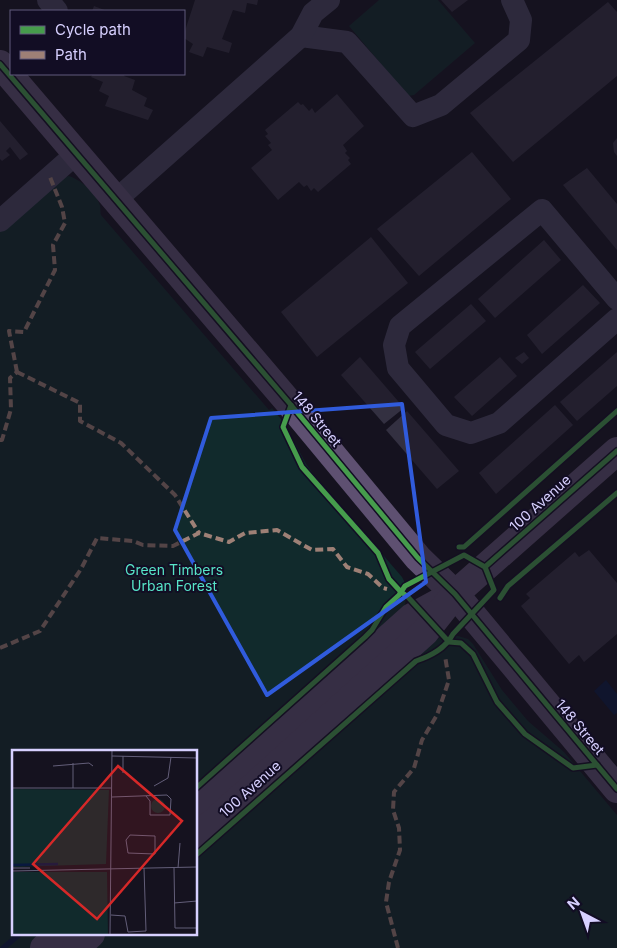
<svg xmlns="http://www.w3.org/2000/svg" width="617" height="948" font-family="Inter,sans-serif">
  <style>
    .green { fill: #112a2c }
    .water { fill: #09193f }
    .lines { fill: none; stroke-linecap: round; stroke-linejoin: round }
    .stream { stroke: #09193f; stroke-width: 5.5 }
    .building { fill: #333041 }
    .minor { stroke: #494660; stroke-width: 22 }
    .major { stroke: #5e5071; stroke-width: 28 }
    .quiet { stroke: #9e8076; stroke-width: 4; stroke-dasharray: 8 4; stroke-linecap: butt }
    .cycleway-casing { stroke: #120d24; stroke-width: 8 }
    .cycleway { stroke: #469c4c; stroke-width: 5 }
    .marked { fill: none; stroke: #305bdc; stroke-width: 4; stroke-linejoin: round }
    .labels { text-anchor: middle; stroke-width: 4; stroke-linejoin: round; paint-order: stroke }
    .street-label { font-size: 14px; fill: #d7d0ff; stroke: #120d24 }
    .park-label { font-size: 14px; fill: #57e4c7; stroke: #120d24 }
    .inset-river { fill: none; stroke: #09193f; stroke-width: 2.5 }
    .inset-road { fill: none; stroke: #635e79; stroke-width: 1 }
    .view { fill: #d62828; fill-opacity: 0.15; stroke: #d62828; stroke-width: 2.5 }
    .inset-edge { fill: none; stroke: #d7d0ff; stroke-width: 2.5 }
  </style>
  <rect width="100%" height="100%" fill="#15121f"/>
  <!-- green -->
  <g class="green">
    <polygon points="379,0 438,0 475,43 414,95 408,96 349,26"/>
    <path d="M69 176C80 180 95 191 99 203 101 206 100 211 101 215L269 410 272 408 285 424 306 464 315 476 402 577C408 587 407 597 404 608L196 797V752H14V934H45L30 948H0V227L60 178Z"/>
    <polygon points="455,635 468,639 473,644 502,690 528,721 564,752 617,815 617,948 87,948 103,934 196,934 196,851 437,639 443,636"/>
  </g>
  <!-- water -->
  <polygon class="water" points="606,680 617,694 617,713 614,715 594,691"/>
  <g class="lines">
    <!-- stream -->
    <polyline class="stream" points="3,948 20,934"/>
  </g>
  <!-- building -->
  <g class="building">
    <polygon points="195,0 258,0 257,5 247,3 245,13 233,10 222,39 232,43 229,53 207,47 203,57 189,52 193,44 184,38 184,34"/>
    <polygon points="441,0 468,0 452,12"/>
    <polygon points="608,2 617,12 617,76 513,162 470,113"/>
    <polygon points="94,6 107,11 92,11"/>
    <polygon points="93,74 125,74 124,76 135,80 132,90 147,98 144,106 153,110 148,120 105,106 109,96 99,91 103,82 91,77"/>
    <polygon points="337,94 364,126 343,145 347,151 345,153 350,158 348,160 351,164 318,192 314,188 311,191 307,185 304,187 299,182 278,200 251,168 272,150 268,145 271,143 265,136 268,134 265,130 298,102 301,105 303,104 309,111 312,108 315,113"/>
    <polygon points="0,121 28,154 20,160 10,147 6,151 10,155 2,161 0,159"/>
    <polygon points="617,138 617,156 614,152 613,143"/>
    <polygon points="472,152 511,199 419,276 377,229"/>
    <polygon points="587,168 617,204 617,250 563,185"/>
    <polygon points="371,237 408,283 317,357 281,312"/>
    <polygon points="544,240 561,260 495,318 478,299"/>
    <polygon points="583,285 600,303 542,354 527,335"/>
    <polygon points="471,304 486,321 430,369 415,352"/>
    <polygon points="524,352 529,358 522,364 515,358"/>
    <polygon points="617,352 617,386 577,421 560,402"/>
    <polygon points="360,357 404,408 384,424 341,375"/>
    <polygon points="500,357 517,376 472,416 454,397"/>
    <polygon points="555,405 573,425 496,494 479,473"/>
    <polygon points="407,411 459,471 437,489 386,430"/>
    <polygon points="589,550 617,583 617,634 584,662 579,655 569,664 521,606 530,598 526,594 575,552 579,557"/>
  </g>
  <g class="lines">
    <!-- minor -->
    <g class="minor">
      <polyline points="48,0 57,11"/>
      <polyline points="301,36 347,42 413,116 441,105 519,40 521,20 512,0"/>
      <polyline points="117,199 301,36 313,13 329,0"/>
      <polyline points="0,221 77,153"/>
      <polyline points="617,299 542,210 400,326 394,345 398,368 446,425 471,433 499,423 617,319"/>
    </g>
    <!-- major -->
    <g class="major">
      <polyline points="0,64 291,405 418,558 455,594 617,789"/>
      <polyline points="196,810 412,617 447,598"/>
      <polyline points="196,838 425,632 455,594 617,451"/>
      <polyline points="44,948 60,934"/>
      <polyline points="76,948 91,934"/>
    </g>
    <!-- quiet -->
    <g class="quiet">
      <polyline points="17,372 80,403 80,421 121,443 175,495 199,533"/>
      <polyline points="17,372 9,331 24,332 55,270 53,245 65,223 62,207 50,177"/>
      <polyline points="0,440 2,440 11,409 10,378 17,372"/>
      <polyline points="0,648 40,631 81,569 97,538 133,541 143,545 173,546 199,533 229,542 245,533 277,530 312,550 333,549 347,567 368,574 383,588 387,589"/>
      <polyline points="398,948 386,902 389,882 400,850 399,828 393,810 394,792 414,768 422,740 437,715 449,680 445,656"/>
    </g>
    <!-- cycleway casing -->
    <g class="cycleway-casing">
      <g id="cycleway">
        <polyline points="0,64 291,405 418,558 455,594 617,789"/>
        <polyline points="291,405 283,427 302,467 378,553 389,579 401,592 407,596 449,642 461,643 473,654 497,702 525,734 573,768 597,765"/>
        <polyline points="459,547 464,547 617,411"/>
        <polyline points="485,567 617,451"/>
        <polyline points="500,598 508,586 617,493"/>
        <path d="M196 788 365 637 372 630 386 607 399 595 405 586 464 555 485 567 494 590 453 634C445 649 431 656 416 661L196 855"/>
      </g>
    </g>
    <!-- cycleway -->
    <use href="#cycleway" class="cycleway"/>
  </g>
  <!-- marked area -->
  <path d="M0 0H617V948H0ZM402 404 426 582 267 695 175 530 211 418Z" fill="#15121f" fill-opacity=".55" fill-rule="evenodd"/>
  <path class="marked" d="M402 404 426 582 267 695 175 530 211 418Z"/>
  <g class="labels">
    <!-- street labels -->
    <g class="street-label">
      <text transform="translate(317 419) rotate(50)" y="5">148 Street</text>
      <text transform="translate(540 503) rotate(-42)" y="5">100 Avenue</text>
      <text transform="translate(580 727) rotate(50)" y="5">148 Street</text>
      <text transform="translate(250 789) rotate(-42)" y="5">100 Avenue</text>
    </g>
    <!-- park labels -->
    <g class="park-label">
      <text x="174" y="575">Green Timbers<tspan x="174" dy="16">Urban Forest</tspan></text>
    </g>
  </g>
  <!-- overview -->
  <g transform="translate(12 750)">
    <rect width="185" height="185" fill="#15121f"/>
    <path d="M0 39 97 40 94 114 0 117ZM139 56a7 7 0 1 1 14 0a7 7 0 1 1-14 0ZM0 122H95L96 185H0Z" fill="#112a2c"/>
    <path class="inset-river" d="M0 115 46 114"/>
    <path class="inset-road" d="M100 6 185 8M41 16 77 13 81 16M111 23V6M142 36 156 28 159 7M0 38H99M61 38V13M100 47 155 45 159 49 158 65H138V51L134 46M118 85 143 86V104L116 103 114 90ZM0 118H18M162 118 163 178H185M166 118 168 93M0 121 185 117M162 153 185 151M99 165 113 166 116 182 134 181 132 118M98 185 100 0"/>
    <path class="view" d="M106 16 170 71 85 169 21 114Z"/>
    <rect width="185" height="185" class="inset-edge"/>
  </g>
  <!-- legend -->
  <rect x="10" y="10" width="175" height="65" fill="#120d24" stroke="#615b7c"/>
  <rect x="20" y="26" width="25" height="8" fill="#469c4c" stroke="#615b7c"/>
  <text x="55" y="35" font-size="15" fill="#d7d0ff">Cycle path</text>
  <rect x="20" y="51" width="25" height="8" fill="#9e8076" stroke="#615b7c"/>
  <text x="55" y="60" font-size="15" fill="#d7d0ff">Path</text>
  <!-- north arrow -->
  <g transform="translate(582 913) rotate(319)" stroke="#120d24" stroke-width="4" paint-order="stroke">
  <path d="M0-4L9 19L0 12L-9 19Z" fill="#d7d0ff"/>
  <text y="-8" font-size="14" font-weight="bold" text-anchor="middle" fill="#d7d0ff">N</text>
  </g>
</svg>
